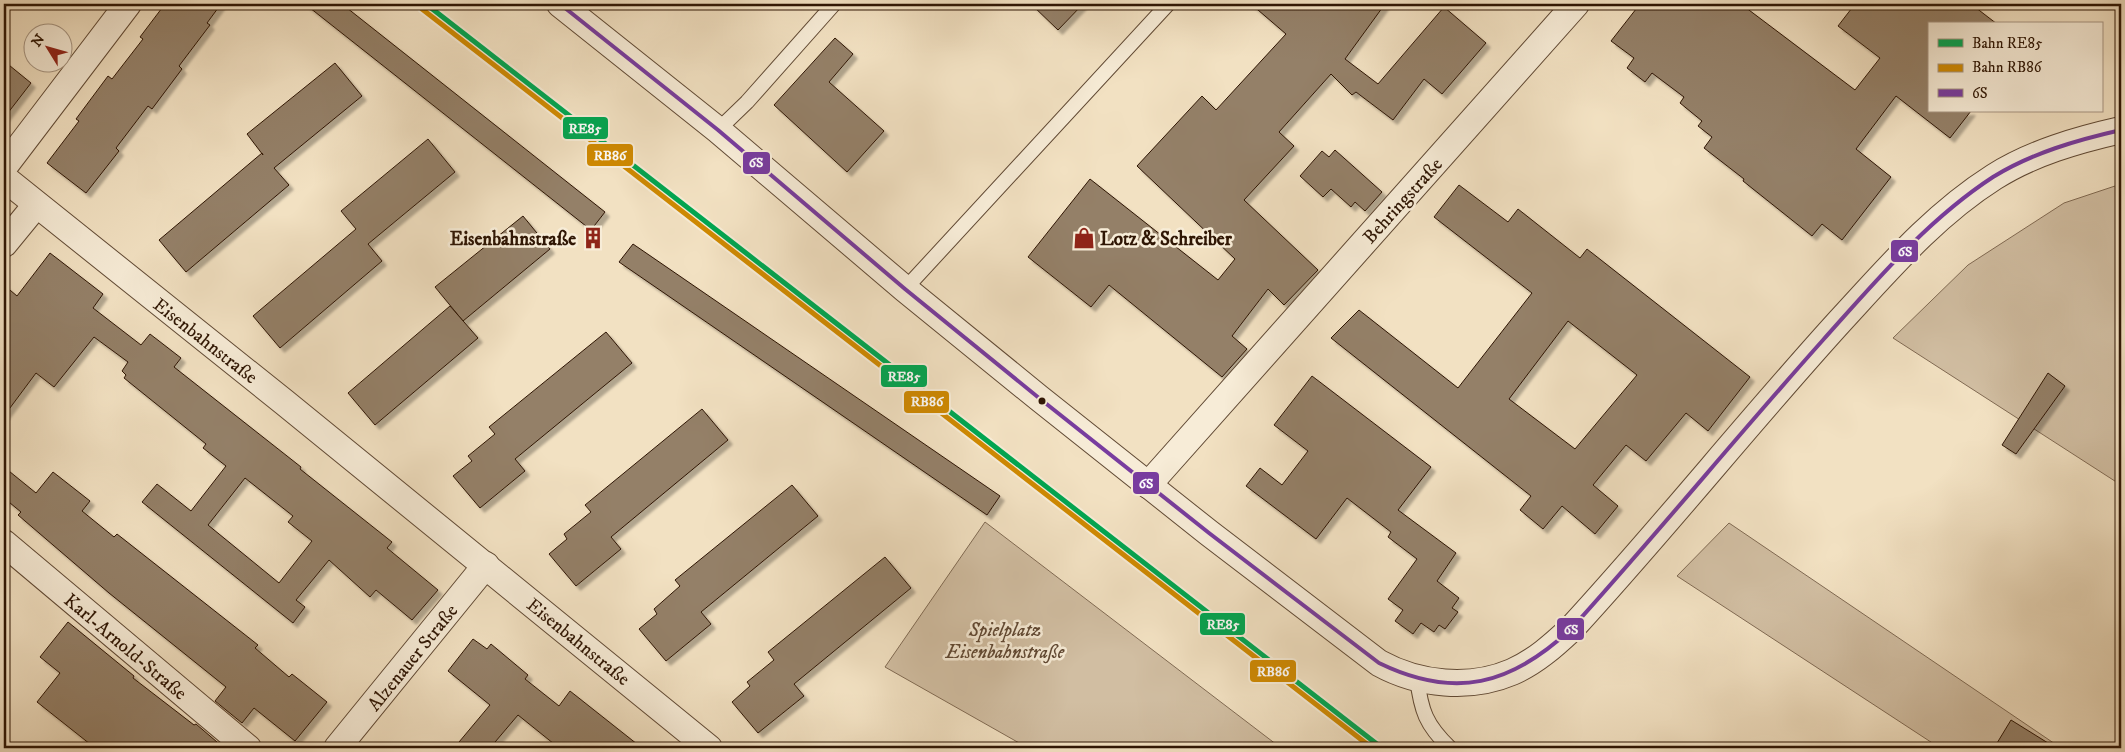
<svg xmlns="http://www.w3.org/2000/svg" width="2125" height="752" font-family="'IM FELL DW Pica',serif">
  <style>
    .green { fill: #d1bea2; stroke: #806a53 }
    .building { fill: #948067; stroke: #2f1604; fill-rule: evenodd; filter: url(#shadow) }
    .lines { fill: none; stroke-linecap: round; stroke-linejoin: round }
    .service-casing { stroke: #604934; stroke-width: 16 }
    .minor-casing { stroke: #604934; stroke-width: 28 }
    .service { stroke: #f7ecd7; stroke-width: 14 }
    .minor { stroke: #f7ecd7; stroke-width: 26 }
    .bus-1-casing { stroke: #f7ecd7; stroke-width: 8 }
    .bus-1 { stroke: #783c9f; stroke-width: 4 }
    .rail-1-casing { stroke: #f7ecd7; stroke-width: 9 }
    .rail-2-casing { stroke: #f7ecd7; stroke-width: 9 }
    .rail-1 { stroke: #00a651; stroke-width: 5 }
    .rail-2 { stroke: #cf8901; stroke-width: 5 }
    .bus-dot { fill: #2f1604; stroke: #f7ecd7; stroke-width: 2 }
    .labels { text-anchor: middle; stroke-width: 5; stroke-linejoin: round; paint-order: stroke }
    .street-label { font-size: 19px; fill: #2f1604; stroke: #f7ecd7 }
    .poi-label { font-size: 19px; font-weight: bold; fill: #2f1604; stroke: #f7ecd7; text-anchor: end }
    .park-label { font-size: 19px; font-style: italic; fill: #604833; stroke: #f7ecd7 }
    .line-badge { stroke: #f7ecd7; stroke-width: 2 }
    .badge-label { font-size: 14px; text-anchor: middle; font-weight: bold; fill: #fff }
  </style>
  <defs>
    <filter id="shadow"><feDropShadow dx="4.5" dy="4.5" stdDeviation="1" flood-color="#0004"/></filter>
  </defs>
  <rect width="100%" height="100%" fill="#f2e1c2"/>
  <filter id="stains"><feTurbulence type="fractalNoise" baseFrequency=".004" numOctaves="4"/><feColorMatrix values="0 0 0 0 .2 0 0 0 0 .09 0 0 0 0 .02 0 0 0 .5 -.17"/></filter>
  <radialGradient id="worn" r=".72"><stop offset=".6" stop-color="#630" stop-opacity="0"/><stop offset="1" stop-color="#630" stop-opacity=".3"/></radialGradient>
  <!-- green -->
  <g class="green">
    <polygon points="2121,184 2121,485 1893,338 1968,265 2064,203"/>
    <polygon points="985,522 1281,748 1028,748 885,667"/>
    <polygon points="1729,523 2061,748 1940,748 1677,576"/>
  </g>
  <!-- building -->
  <g class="building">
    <polygon points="165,4 221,4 207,23 210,25 179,66 182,69 152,109 148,106 116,148 119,151 86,193 47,163 79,121 76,119 108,76 112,79 143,39 140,37"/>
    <polygon points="305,4 342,4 605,212 591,230"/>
    <polygon points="1031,4 1083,4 1058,30"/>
    <polygon points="1251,4 1385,4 1345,59 1378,84 1444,7 1486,43 1442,94 1424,79 1393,120 1356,92 1352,95 1331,74 1279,132 1294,146 1244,200 1318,270 1284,305 1268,289 1232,336 1247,349 1222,377 1109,285 1091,307 1028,257 1090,179 1218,280 1235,259 1137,166 1202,96 1216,110 1286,34"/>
    <polygon points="1640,4 1741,4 1855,90 1880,58 1838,26 1855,4 1971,4 1997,24 1929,24 1929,111 1971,111 1950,138 1896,96 1856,149 1891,177 1842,240 1822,224 1812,236 1743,181 1744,179 1704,148 1712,137 1698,126 1702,121 1680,103 1684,97 1652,73 1645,82 1627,68 1634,58 1611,41"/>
    <polygon points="835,38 853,54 829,82 884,131 847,172 774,105"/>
    <polygon points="4,61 31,83 4,118"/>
    <polygon points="335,63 362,96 274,168 289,185 186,272 159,240 262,153 263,155 247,134"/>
    <polygon points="428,139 455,172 368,244 382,261 280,348 253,316 356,229 341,211"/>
    <polygon points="1335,150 1382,192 1365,211 1355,202 1351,207 1331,189 1323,197 1300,176 1322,151 1329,157"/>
    <path d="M1459 185 1508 222 1518 209 1580 258 1587 249 1750 377 1708 431 1686 413 1646 461 1626 445 1593 485 1618 506 1595 534 1562 506 1543 529 1520 510 1531 496 1331 338 1359 310 1458 388 1532 293 1434 217ZM1568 321 1637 375 1575 449 1509 399Z"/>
    <polygon points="523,216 550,249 463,321 435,287"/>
    <polygon points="633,244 1000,496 987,515 619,262"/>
    <path d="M50 253 103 294 93 308 141 345 150 334 181 358 174 367 301 467 300 469 392 542 387 548 438 590 412 620 376 590 370 597 329 560 296 600 305 607 293 623 142 502 157 484 191 511 226 466 203 448 206 444 124 378 126 375 122 371 128 362 94 337 54 387 36 373 4 416V285L17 296ZM245 478 293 516 288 522 312 541 279 583 208 525Z"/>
    <polygon points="450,306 478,338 375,425 348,393"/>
    <polygon points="606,332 632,363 515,459 525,471 480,508 453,476 472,461 468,456 495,434 489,427"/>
    <polygon points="2048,373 2065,386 2016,454 2002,445"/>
    <polygon points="1312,376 1431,467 1398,510 1456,553 1437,581 1459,598 1452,608 1458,612 1445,629 1439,625 1434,632 1421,623 1413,634 1395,621 1403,610 1388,599 1417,559 1388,537 1391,532 1347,498 1316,539 1246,486 1260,468 1282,485 1308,451 1274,425"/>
    <polygon points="702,409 728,440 611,537 621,549 576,586 549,554 567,539 564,534 591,512 585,505"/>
    <polygon points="4,467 36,493 53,472 90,501 82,511 114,537 117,534 258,645 255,648 289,677 292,674 327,702 295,741 254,708 242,723 215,701 226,687 109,593 18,515 21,512 4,498"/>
    <polygon points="792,485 818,516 701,612 711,624 666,661 639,629 657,614 654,609 680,586 675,580"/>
    <polygon points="885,557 911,588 794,684 804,696 758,733 732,702 750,686 747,682 774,660 768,652"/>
    <polygon points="68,622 134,676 133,678 194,725 196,724 224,748 95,748 37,702 60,673 40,657"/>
    <polygon points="473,639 487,649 491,644 528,675 525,679 559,706 570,691 642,748 559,748 518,715 490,748 454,748 490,705 448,671"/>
    <polygon points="2011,720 2056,748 1994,748"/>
  </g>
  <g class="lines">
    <!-- service casing -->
    <g class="service-casing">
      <g id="service">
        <polyline points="718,130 747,102 834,4"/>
        <polyline points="905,289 1168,4"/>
        <path d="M1417 678C1421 711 1426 725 1450 748"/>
      </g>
    </g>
    <!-- minor casing -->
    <g class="minor-casing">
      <g id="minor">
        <path d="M560 4 718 130 905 289 1039 398 1209 533 1379 663C1419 685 1470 690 1512 672 1535 662 1554 645 1571 629 1664 528 1749 421 1841 320 1888 269 1934 215 1994 177 2032 153 2077 140 2121 130"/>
        <polyline points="4,167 128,4"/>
        <polyline points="4,178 284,402 709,748"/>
        <polyline points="4,244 36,205"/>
        <polyline points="1148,485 1576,4"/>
        <polyline points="4,543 248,748"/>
        <polyline points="337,748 486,565"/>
      </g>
    </g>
    <!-- service -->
    <use href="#service" class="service"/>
    <!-- minor -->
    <use href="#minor" class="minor"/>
    <!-- bus-1 casing -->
    <g class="bus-1-casing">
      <path id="bus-1" d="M560 4 718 130 905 289 1039 398 1209 533 1379 663C1455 700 1511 685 1571 629 1657 534 1738 435 1823 340 1875 282 1927 220 1993 177 2032 153 2077 140 2121 130"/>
    </g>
    <!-- bus-1 -->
    <use href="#bus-1" class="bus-1"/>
    <!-- rail-1 casing -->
    <g class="rail-1-casing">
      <polyline id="rail-1" points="426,4 1382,748"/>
    </g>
    <!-- rail-2 casing -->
    <g class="rail-2-casing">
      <polyline id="rail-2" points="422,9 1372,748"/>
    </g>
    <!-- rail-1 -->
    <use href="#rail-1" class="rail-1"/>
    <!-- rail-2 -->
    <use href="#rail-2" class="rail-2"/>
  </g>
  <!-- icons -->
  <defs>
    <g id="building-bare" transform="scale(1.725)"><path d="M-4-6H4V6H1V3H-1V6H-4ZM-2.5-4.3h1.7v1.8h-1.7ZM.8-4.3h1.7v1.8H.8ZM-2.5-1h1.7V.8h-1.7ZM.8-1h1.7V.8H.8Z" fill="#8f2418" stroke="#f7ecd7" stroke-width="2.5" paint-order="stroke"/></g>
    <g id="shop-bare" transform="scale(1.725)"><path d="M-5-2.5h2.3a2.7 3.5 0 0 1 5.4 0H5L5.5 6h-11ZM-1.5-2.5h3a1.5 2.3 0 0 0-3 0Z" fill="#8f2418" stroke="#f7ecd7" stroke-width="2.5" paint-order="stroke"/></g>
  </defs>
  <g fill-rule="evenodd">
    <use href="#building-bare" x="593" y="238"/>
    <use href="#shop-bare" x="1084" y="238"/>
  </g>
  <!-- markers -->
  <circle class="bus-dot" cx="1042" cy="401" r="4.5"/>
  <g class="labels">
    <!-- street labels -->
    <g class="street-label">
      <text transform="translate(1402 200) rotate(-48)" y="7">Behringstraße</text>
      <text transform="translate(206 340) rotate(38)" y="7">Eisenbahnstraße</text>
      <text transform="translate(579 641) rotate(39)" y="7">Eisenbahnstraße</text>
      <text transform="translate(126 646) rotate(40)" y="7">Karl-Arnold-Straße</text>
      <text transform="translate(412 657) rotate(-51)" y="7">Alzenauer Straße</text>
    </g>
    <!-- poi labels -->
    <g class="poi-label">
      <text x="576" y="245">Eisenbahnstraße</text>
      <text x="1100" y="245" text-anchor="start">Lotz &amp; Schreiber</text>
    </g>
    <!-- park labels -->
    <g class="park-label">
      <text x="1005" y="636">Spielplatz<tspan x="1005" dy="22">Eisenbahnstraße</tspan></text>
    </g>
  </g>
  <g class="line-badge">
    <rect x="562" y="116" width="47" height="24" rx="5" fill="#00a651"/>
    <rect x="586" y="143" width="48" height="24" rx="5" fill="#cf8901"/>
    <rect x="742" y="151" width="29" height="24" rx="5" fill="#783c9f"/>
    <rect x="1890" y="239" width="29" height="24" rx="5" fill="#783c9f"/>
    <rect x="880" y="364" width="48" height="24" rx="5" fill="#00a651"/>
    <rect x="903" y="390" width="47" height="24" rx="5" fill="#cf8901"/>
    <rect x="1132" y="471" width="28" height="24" rx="5" fill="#783c9f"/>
    <rect x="1199" y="612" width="47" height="24" rx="5" fill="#00a651"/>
    <rect x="1556" y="617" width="29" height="24" rx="5" fill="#783c9f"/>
    <rect x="1249" y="659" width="48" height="24" rx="5" fill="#cf8901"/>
  </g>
  <g class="badge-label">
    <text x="585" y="133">RE85</text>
    <text x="610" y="160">RB86</text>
    <text x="756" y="167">6S</text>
    <text x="1905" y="256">6S</text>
    <text x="904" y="381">RE85</text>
    <text x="927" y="406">RB86</text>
    <text x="1146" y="488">6S</text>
    <text x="1223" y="629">RE85</text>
    <text x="1571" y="634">6S</text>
    <text x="1273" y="676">RB86</text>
  </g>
  <!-- margin -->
  <rect width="2125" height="752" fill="none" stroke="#f2e1c2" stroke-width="20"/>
  <rect x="5" y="5" width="2115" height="742" fill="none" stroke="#2f1604" stroke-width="2.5"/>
  <rect x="10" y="10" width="2105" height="732" fill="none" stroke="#2f1604"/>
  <!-- legend -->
  <rect x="1928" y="22" width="175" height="90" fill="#f7ecd7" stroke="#a79683"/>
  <rect x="1938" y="39" width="25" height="8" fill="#00a651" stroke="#a79683"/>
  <text x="1972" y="48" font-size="15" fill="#2f1604">Bahn RE85</text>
  <rect x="1938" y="64" width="25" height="8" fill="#cf8901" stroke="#a79683"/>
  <text x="1972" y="72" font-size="15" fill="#2f1604">Bahn RB86</text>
  <rect x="1938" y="89" width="25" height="8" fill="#783c9f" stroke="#a79683"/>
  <text x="1972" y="98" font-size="15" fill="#2f1604">6S</text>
  <!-- north arrow -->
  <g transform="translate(48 48) rotate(307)"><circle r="24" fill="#f7ecd7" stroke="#a79683"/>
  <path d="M0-4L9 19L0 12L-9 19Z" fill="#8f2418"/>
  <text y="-8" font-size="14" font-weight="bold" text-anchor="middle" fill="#2f1604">N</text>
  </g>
  <rect width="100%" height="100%" filter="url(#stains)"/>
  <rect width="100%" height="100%" fill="url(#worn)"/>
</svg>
